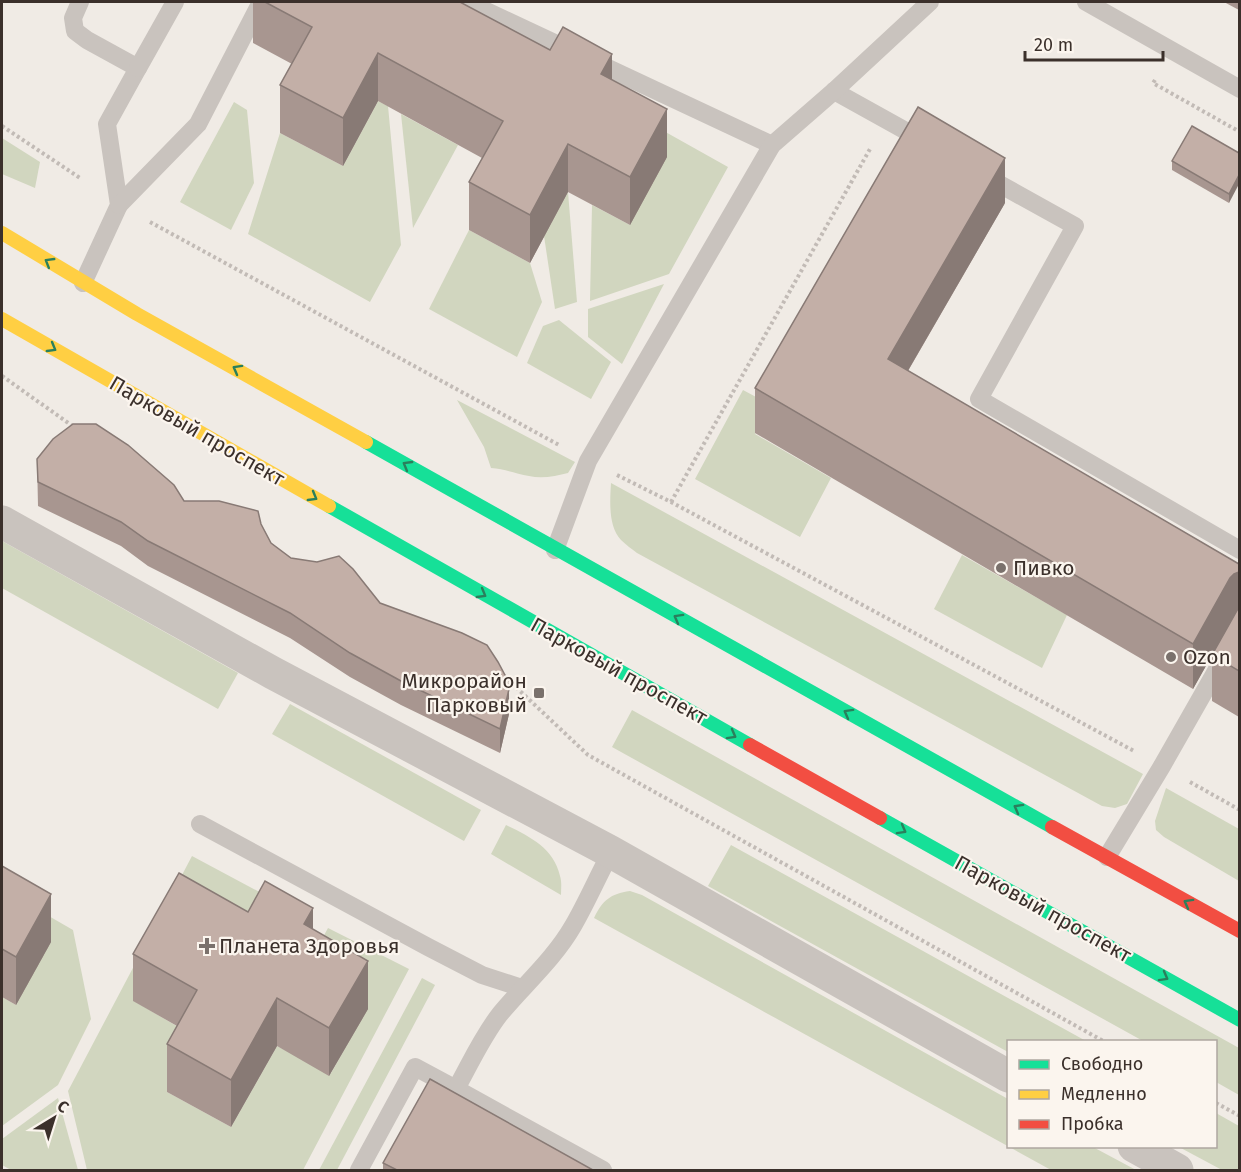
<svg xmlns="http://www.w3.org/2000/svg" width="1241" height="1172" font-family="'Fira Sans',sans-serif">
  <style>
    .green { fill: #d1d6bf }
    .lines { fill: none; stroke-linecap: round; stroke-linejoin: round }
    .path { stroke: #c2bbb6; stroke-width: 4; stroke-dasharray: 3 3; stroke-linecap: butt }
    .lane { stroke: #c9c3be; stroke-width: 18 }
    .street { stroke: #c9c3be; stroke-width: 33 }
    .fast { stroke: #16e098; stroke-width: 14 }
    .slow { stroke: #ffcf43; stroke-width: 14 }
    .jam { stroke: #f24e42; stroke-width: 14 }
    .wall { fill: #a89690 }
    .shaded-wall { fill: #887a75 }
    .building { fill: #c3afa7; stroke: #887a75; stroke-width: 1.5 }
    .oneway { stroke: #2a7f5c }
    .poi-dot { fill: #7a716c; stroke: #fbf5ee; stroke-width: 2 }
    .labels { text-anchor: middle; stroke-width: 4.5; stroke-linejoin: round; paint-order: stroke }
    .street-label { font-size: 21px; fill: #3b302b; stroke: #fbf5ee }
    .poi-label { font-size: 21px; fill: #3b302b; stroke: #fbf5ee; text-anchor: start }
  </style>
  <rect width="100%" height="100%" fill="#f0ebe5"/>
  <!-- green -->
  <g class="green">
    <polygon points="378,101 388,106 401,245 370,302 248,234 280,133 343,166"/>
    <polygon points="234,102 247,110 254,183 231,230 180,202"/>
    <polygon points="612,102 728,167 669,274 590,301 592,205 630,225"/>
    <polygon points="401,114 458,145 413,228"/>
    <polygon points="2,138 40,162 35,188 2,174"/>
    <polygon points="568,192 577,302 555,309 544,236"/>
    <polygon points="469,230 530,263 542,302 517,357 429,309"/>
    <polygon points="664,284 622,364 588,337 588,309"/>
    <polygon points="559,320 611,362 591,399 527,363 543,326"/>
    <polygon points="743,390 771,405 755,434 831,478 800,537 695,479"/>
    <path d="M457 400 575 462 568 473C556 476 542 479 529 476 516 474 505 469 491 468L484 447Z"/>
    <path d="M611 483 1143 774 1127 804 1115 808 1102 806 637 553C632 549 626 545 621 540 608 526 610 501 611 483Z"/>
    <polygon points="2,541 238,673 218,709 2,588"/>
    <polygon points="962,555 1067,615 1042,668 934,609"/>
    <polygon points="290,704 481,810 464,841 272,734"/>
    <polygon points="632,710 1239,1048 1239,1095 1216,1082 1216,1042 1143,1041 612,747"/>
    <polygon points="1166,788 1239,829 1239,881 1164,837 1156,830 1155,821"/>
    <path d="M506 825C529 836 554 848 560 876 562 882 561 889 561 895L491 854Z"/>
    <polygon points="731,845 1086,1041 1008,1042 1008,1052 708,886"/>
    <polygon points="192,856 280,903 134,1001 197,1038 167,1092 231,1127 277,1046 331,1073 367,1009 304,972 328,928 409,969 303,1170 87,1170 68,1091"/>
    <polygon points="2,889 73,930 91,1019 58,1085 2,1126 2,997 16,1005"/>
    <path d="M630 891 642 895 1008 1099V1146L1093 1147 1136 1170H1051L594 918C603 900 610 894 630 891Z"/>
    <polygon points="422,978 435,985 337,1170 319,1170"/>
    <polygon points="58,1098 78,1170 11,1170 2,1165 2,1139"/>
    <polygon points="1216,1113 1239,1126 1239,1170 1222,1170 1179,1147 1216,1146"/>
  </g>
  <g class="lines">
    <!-- path -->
    <g class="path">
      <polyline points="1155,80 1153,83 1240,132"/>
      <polyline points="2,126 80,178"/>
      <polyline points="150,222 559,445"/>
      <polyline points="2,376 74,427"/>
      <polyline points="617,475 671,502 1134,751"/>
      <polyline points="671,502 870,149"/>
      <polyline points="503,675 588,755 1105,1042"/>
      <polyline points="1190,782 1240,810"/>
      <polyline points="1216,1103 1240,1116"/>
    </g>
    <!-- lane -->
    <g class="lane">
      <polyline points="80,2 73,18 75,31 87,40 138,68 107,124 119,205 83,283"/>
      <polyline points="467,2 772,145"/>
      <polyline points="1086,2 1240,89"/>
      <polyline points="138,68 175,2"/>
      <polyline points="834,91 924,141"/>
      <polyline points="985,176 1075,226 979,399 1240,550"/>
      <polyline points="119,205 198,124 261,2"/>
      <polyline points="555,550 588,461 772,145 834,91 930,2"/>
      <polyline points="200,824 428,947 482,975 522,988"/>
      <polyline points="1107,857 1162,766 1240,629"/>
      <polyline points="359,1170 415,1067 456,1089"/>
      <path d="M603 1170 456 1089C470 1064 482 1037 500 1014 524 985 554 959 573 926 587 902 598 876 611 852"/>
    </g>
    <!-- street -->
    <g class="street">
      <polyline points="2,522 273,673 611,852 1008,1076"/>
      <polyline points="1134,1146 1177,1170"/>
    </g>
    <!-- fast -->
    <g class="fast">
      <polyline points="366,442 1052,827"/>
      <polyline points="329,506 750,745"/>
      <polyline points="880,818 1240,1020"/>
    </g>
    <!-- slow -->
    <g class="slow">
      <polyline points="2,233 137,314 366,442"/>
      <polyline points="2,319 329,506"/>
    </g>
    <!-- jam -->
    <g class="jam">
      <polyline points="750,745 880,818"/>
      <polyline points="1052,827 1240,931"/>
    </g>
  </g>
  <!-- wall -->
  <g class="wall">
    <polygon points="253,2 460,2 550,50 612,80 667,157 630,225 568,192 530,263 469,230 469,182 482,158 378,101 343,166 280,133 280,85 292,64 253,43"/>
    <polygon points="1224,2 1239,2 1239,10"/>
    <polygon points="1239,153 1229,203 1172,170 1172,161"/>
    <polygon points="1005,203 908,371 1239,564 1239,717 1212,701 1212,655 1230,623 1193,689 755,433 755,388"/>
    <polygon points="37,459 261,524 271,543 291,558 380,603 509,714 500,753 401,705 350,677 290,638 148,566 121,546 38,506"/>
    <polygon points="2,866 51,942 16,1005 2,997"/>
    <polygon points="313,930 368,1009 329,1076 277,1046 231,1127 167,1092 167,1044 177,1026 133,1001 133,954"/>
    <polygon points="383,1163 593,1170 383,1170"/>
  </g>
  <!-- shaded-wall -->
  <g class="shaded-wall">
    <polygon points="378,53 378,101 343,166 343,118"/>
    <polygon points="612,54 612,102 601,74"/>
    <polygon points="667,109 667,157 630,225 630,177"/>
    <polygon points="568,144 568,192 530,263 530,215"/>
    <polygon points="1005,158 1005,203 888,405 888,359"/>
    <polygon points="1239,175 1239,184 1229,203 1229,194"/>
    <polygon points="1239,572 1239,618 1230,623 1193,689 1193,644 1230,578 1234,574"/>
    <polygon points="509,689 509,714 500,753 500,729"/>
    <polygon points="51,894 51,942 16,1005 16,957"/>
    <polygon points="313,908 313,955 304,924"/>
    <polygon points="368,961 368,1009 329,1076 329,1028"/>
    <polygon points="277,998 277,1046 231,1127 231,1080"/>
  </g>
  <!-- building -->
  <g class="building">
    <polygon points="265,2 460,2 550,50 563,27 612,54 601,74 667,109 630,177 568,144 530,215 469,182 503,121 378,53 343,118 280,85 312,27"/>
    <polygon points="918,107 1005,158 888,359 1239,564 1239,572 1234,574 1230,578 1193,644 755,388"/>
    <polygon points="1192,126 1239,153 1239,175 1229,194 1172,161"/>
    <polygon points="73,424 96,424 128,445 174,485 184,501 219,501 258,511 261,524 271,543 291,558 317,562 339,556 353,569 380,603 462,633 487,645 498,662 506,677 509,689 500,729 401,681 350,653 290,613 148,541 121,522 38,482 37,459 53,439"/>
    <polygon points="1239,607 1239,671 1212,655"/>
    <polygon points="2,866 51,894 16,957 2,949"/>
    <polygon points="179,873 248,912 265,881 313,908 304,924 368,961 329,1028 277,998 231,1080 167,1044 197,990 133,954"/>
    <polygon points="430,1079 593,1170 397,1170 383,1163"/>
  </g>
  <!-- one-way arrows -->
  <defs><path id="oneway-chevron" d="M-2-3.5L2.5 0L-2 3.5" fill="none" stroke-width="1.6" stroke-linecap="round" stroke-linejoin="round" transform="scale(1.5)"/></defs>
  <g class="oneway">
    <use href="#oneway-chevron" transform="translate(49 262) rotate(-149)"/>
    <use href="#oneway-chevron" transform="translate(52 348) rotate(30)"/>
    <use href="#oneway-chevron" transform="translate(237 369) rotate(-151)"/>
    <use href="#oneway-chevron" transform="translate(407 465) rotate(-150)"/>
    <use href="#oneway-chevron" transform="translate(313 497) rotate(30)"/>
    <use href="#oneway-chevron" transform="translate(482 594) rotate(30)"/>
    <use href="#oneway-chevron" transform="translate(678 618) rotate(-151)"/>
    <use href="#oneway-chevron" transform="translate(848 713) rotate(-151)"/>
    <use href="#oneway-chevron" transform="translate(732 735) rotate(29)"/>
    <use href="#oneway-chevron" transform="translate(1018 808) rotate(-151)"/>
    <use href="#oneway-chevron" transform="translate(902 830) rotate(29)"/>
    <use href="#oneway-chevron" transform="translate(1188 903) rotate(-151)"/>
    <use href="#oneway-chevron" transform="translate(1164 977) rotate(29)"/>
  </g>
  <!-- markers -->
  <g class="poi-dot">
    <circle cx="1001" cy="568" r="6"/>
    <circle cx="1171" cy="657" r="6"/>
    <rect x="533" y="687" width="12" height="12" rx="3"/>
    <path d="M204 937h6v6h6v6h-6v6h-6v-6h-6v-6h6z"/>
  </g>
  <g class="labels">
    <!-- street labels -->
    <g class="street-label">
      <text transform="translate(197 431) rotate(30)" y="7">Парковый проспект</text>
      <text transform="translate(619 671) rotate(29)" y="7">Парковый проспект</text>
      <text transform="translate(1043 909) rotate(29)" y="7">Парковый проспект</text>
    </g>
    <!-- poi labels -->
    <g class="poi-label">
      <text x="1013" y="575">Пивко</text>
      <text x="1183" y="664">Ozon</text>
      <text x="527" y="688" text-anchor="end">Микрорайон<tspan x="527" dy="24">Парковый</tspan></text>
      <text x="219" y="953">Планета Здоровья</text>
    </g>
  </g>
  <!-- border -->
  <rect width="1241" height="1172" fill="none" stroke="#3b302b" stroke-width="6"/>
  <!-- legend -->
  <rect x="1007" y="1040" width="210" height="108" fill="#fbf5ee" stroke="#aea6a0" stroke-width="1.5"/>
  <rect x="1019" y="1060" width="30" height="9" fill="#16e098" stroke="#aea6a0" stroke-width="1.5"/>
  <text x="1061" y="1070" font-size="18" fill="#3b302b">Свободно</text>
  <rect x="1019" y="1090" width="30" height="9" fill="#ffcf43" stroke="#aea6a0" stroke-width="1.5"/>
  <text x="1061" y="1100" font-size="18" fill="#3b302b">Медленно</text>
  <rect x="1019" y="1120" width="30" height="9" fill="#f24e42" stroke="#aea6a0" stroke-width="1.5"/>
  <text x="1061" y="1130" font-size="18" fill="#3b302b">Пробка</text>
  <!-- north arrow -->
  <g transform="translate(54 1118) rotate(38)" stroke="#fbf5ee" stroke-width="4.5" paint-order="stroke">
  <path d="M0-4.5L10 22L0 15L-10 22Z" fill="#3b302b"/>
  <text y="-9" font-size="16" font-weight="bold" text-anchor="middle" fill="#3b302b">С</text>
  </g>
  <!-- scale -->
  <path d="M1025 51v9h138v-9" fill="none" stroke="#3b302b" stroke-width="3"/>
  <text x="1034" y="51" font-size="18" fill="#3b302b" stroke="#fbf5ee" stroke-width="4.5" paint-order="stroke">20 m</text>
</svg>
